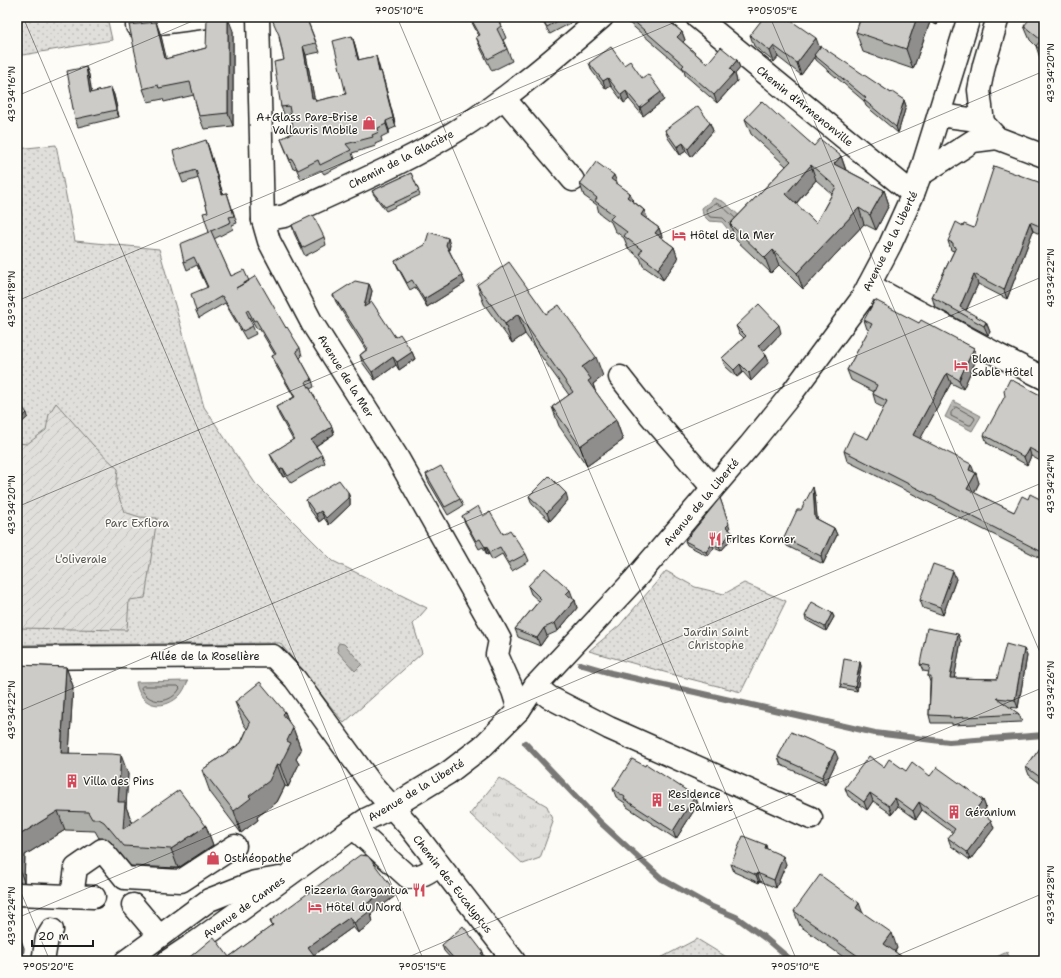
<svg xmlns="http://www.w3.org/2000/svg" width="1061" height="978" font-family="'Shantell Sans',sans-serif">
  <style>
    .grass { fill: url(#grass-tufts); stroke: #7e7e7c }
    .park { fill: url(#park-dots); stroke: #7e7e7c }
    .garden { fill: url(#garden-furrows); stroke: #7e7e7c }
    .water { fill: #b7b6b2; stroke: #797876 }
    .lines { fill: none; stroke-linecap: round; stroke-linejoin: round }
    .shore { stroke: #5a5a58; stroke-width: 1 }
    .stream { stroke: #797876; stroke-width: 6 }
    .minor-casing { stroke: #1c1c1c; stroke-width: 25 }
    .major-casing { stroke: #1c1c1c; stroke-width: 25 }
    .minor { stroke: #fdfcf7; stroke-width: 22 }
    .major { stroke: #fdfcf7; stroke-width: 22 }
    .wall { fill: #afafac; stroke: #1c1c1c; fill-rule: evenodd }
    .shaded-wall { fill: #8f8e8c; stroke: #1c1c1c }
    .building { fill: #cccbc8; stroke: #1c1c1c; fill-rule: evenodd }
    .ticks { fill: none; stroke: #1c1c1c; stroke-width: 1; stroke-opacity: 0.45 }
    .labels { text-anchor: middle; stroke-width: 3; stroke-linejoin: round; paint-order: stroke }
    .street-label { font-size: 11px; fill: #1c1c1c; stroke: #fdfcf7 }
    .poi-label { font-size: 11px; fill: #1c1c1c; stroke: #fdfcf7; text-anchor: start }
    .park-label { font-size: 11px; fill: #575655; stroke: #fdfcf7 }
    .neatline { fill: none; stroke: #1c1c1c; stroke-width: 1.5 }
    .ticks-label { font-size: 10px; text-anchor: middle; fill: #1c1c1c }
  </style>
  <defs>
    <pattern id="grass-tufts" width="24" height="20" patternUnits="userSpaceOnUse"><rect width="24" height="20" fill="#e0dfdb"/><path d="M3 7l-1-3M5 7V3M7 7l1-3M15 17l-1-3M17 17v-4M19 17l1-3" fill="none" stroke="#c0bfbb"/></pattern>
    <pattern id="park-dots" width="8" height="8" patternUnits="userSpaceOnUse"><rect width="8" height="8" fill="#e0dfdb"/><path d="M2 2h.1M6 6h.1" fill="none" stroke="#c0bfbb" stroke-width="1.8" stroke-linecap="round"/></pattern>
    <pattern id="garden-furrows" width="10" height="10" patternUnits="userSpaceOnUse"><rect width="10" height="10" fill="#e0dfdb"/><path d="M-1 1l2-2M0 10L10 0M9 11l2-2" fill="none" stroke="#c0bfbb"/></pattern>
  </defs>
  <rect width="100%" height="100%" fill="#fdfcf7"/>
  <filter id="ink" filterUnits="userSpaceOnUse"><feTurbulence type="fractalNoise" baseFrequency=".025" numOctaves="2"/><feDisplacementMap in="SourceGraphic" scale="8" xChannelSelector="R" yChannelSelector="G"/><feConvolveMatrix kernelMatrix="1 2 1 2 8 2 1 2 1" color-interpolation-filters="sRGB"/></filter>
  <g filter="url(#ink)">
    <!-- grass -->
    <polygon class="grass" points="499,778 547,806 553,822 540,858 523,864 470,814"/>
    <!-- park -->
    <g class="park">
      <polygon points="17,17 107,17 112,40 17,56"/>
      <polygon points="56,145 75,241 159,249 204,407 255,483 333,561 427,608 413,624 422,653 344,723 280,643 17,645 17,149"/>
      <polygon points="666,571 695,587 724,594 744,583 786,601 741,692 675,675 589,651 620,625"/>
      <polygon points="697,939 733,961 655,961"/>
    </g>
    <!-- garden -->
    <g class="garden">
      <polygon points="17,200 22,200 17,273"/>
      <polygon points="56,403 93,445 118,469 116,488 124,512 140,517 157,518 145,598 129,600 127,630 17,628 17,443 27,444 46,430 49,414"/>
    </g>
    <!-- water -->
    <g class="water">
      <polygon points="714,198 724,202 742,218 730,232 722,222 709,221 703,215 702,208"/>
      <polygon points="953,401 981,416 972,431 945,417"/>
      <polygon points="339,643 344,644 346,646 362,664 355,671 338,652 337,647"/>
      <path d="M188 681C185 687 183 693 178 697 161 712 139 705 136 682Z"/>
      <polygon points="1007,952 1011,961 988,961"/>
    </g>
    <g class="lines">
      <!-- shore -->
      <g class="shore">
        <polyline points="729,224 723,218 710,217 707,213 706,209 716,203 722,206 735,218"/>
        <polygon points="956,407 974,417 975,419 971,425 969,425 951,416 951,413"/>
        <path d="M143 686H178L180 688C172 704 149 706 141 688Z"/>
      </g>
      <!-- stream -->
      <g class="stream">
        <polyline points="580,664 611,673 875,733 949,742 1044,735"/>
        <polyline points="525,743 601,823 662,879 710,906 736,917 765,938 792,961"/>
      </g>
      <!-- minor casing -->
      <g class="minor-casing">
        <g id="minor">
          <polyline points="258,17 263,220 269,241 312,323 397,457 492,625 500,640 497,655 513,691 519,710"/>
          <polyline points="697,17 913,194"/>
          <polyline points="137,26 207,17"/>
          <polyline points="504,98 573,180"/>
          <polyline points="939,115 970,119 983,123 997,138 1044,156"/>
          <polyline points="983,123 979,90 984,65 998,17"/>
          <polyline points="920,175 973,141 997,138"/>
          <path d="M263 220 285 216C344 188 406 163 461 128 512 95 557 56 602 17"/>
          <polyline points="869,285 998,355 1044,378"/>
          <polyline points="620,377 650,415 713,488"/>
          <polyline points="17,658 273,656 295,679 372,785 410,827 514,961"/>
          <polyline points="535,686 549,697 609,728 811,818"/>
          <path d="M354 828 408 877C420 878 429 872 438 865"/>
          <polyline points="17,894 94,897"/>
          <polyline points="72,896 76,868 102,850 125,878 181,881 235,846"/>
          <polyline points="133,905 159,936"/>
          <polyline points="43,961 47,938 52,930"/>
        </g>
      </g>
      <!-- major casing -->
      <g class="major-casing">
        <g id="major">
          <polyline points="126,961 209,900 255,882 279,878"/>
          <polyline points="168,961 198,941 345,834 367,819 392,807 448,773 483,746 519,710 535,686 635,579 750,445 792,393 861,300 890,245 913,194 920,175 969,17"/>
        </g>
      </g>
      <!-- minor -->
      <use href="#minor" class="minor"/>
      <!-- major -->
      <use href="#major" class="major"/>
    </g>
    <!-- wall -->
    <g class="wall">
      <polygon points="306,17 320,52 306,55 314,98 316,101 346,94 352,36 355,45 359,60 376,56 380,72 384,81 396,127 389,130 389,133 381,137 382,141 375,144 376,146 352,153 354,159 324,174 321,170 301,179 296,168 293,169 281,139 294,132 291,115 285,116 281,107 284,60 279,37"/>
      <polygon points="469,17 497,17 501,26 506,38 503,40 507,49 512,61 492,71 481,49 476,37 479,36"/>
      <polygon points="540,17 580,17 580,18 550,34"/>
      <polygon points="627,17 664,17 682,32 685,40 683,42 707,64 737,60 740,68 735,74 737,81 717,103 685,75 684,70 628,22"/>
      <polygon points="861,17 940,17 937,25 930,22 913,69 863,52 856,32"/>
      <polygon points="1044,17 1044,63 1041,61 1036,46 1030,40 1024,26"/>
      <polygon points="788,19 820,48 891,93 904,100 906,106 898,133 866,106 864,101 816,60 815,56 801,75 778,57 774,62 754,46 750,35"/>
      <polygon points="156,22 161,36 166,59 206,48 233,31 233,126 204,129 199,116 194,95 164,102 163,99 148,102 143,89"/>
      <polygon points="589,63 624,65 642,78 664,100 643,116 629,99 624,103 611,86 606,89 592,71"/>
      <polygon points="86,67 89,75 91,93 111,88 114,95 119,117 78,127 75,119 72,98"/>
      <path d="M777 115 814 146 841 156 846 170 884 190 889 205 876 230 864 224 803 289 779 265 771 273 736 240 730 224 786 166 751 134 745 119ZM816 180 832 194 816 223 796 204Z"/>
      <polygon points="710,123 713,131 691,157 686,151 680,155 668,138 665,130"/>
      <polygon points="206,140 223,194 227,193 237,223 232,225 233,229 214,239 231,276 249,281 286,328 300,348 302,356 300,358 312,380 314,387 310,389 332,427 334,434 316,446 322,455 325,463 291,483 286,476 283,477 273,461 270,454 293,440 279,415 276,407 294,397 275,364 272,356 275,355 259,328 257,329 250,317 249,318 256,334 246,339 225,303 199,318 196,311 207,287 197,265 187,270 184,262 209,232 208,212 199,178 183,183 180,175"/>
      <polygon points="411,173 420,195 386,211 374,195 372,191"/>
      <polygon points="580,184 617,184 630,193 633,201 644,210 648,220 659,228 663,239 674,247 678,259 663,280 643,266 640,258 628,248 624,238 615,231 611,222 599,213 597,205 584,196"/>
      <polygon points="1044,184 1044,236 1033,231 1007,299 978,284 966,311 986,322 990,332 988,335 935,307 932,297 954,251 951,250 948,241 963,226 974,228"/>
      <polygon points="292,225 324,237 326,245 305,256 294,233"/>
      <polygon points="450,245 449,250 465,283 427,307 415,287 410,290 398,268 395,261"/>
      <polygon points="369,284 372,291 369,304 395,337 412,352 415,359 399,370 396,365 375,380 362,362 360,355 366,350 336,302 333,295"/>
      <polygon points="477,285 546,314 603,376 593,384 595,391 616,420 623,440 587,466 559,426 552,407 569,395 525,334 512,343 484,304"/>
      <polygon points="864,320 919,323 974,348 977,358 963,389 951,383 920,439 974,472 979,483 974,493 1014,512 1028,499 1044,501 1044,560 847,461 844,451 868,439 884,408 876,404 873,394 874,392 851,380 847,370 869,330 867,329"/>
      <polygon points="736,326 781,333 763,352 766,355 769,362 751,381 743,372 737,377 725,366 722,358 744,338 739,333"/>
      <polygon points="1044,397 1044,463 1031,456 1027,465 987,443 984,435"/>
      <polygon points="426,474 460,499 463,506 448,515 428,481"/>
      <polygon points="348,492 350,499 350,505 329,525 324,518 319,522 308,507 306,500"/>
      <polygon points="815,495 817,519 834,528 837,535 823,564 787,546 784,538 801,510"/>
      <polygon points="529,496 568,500 550,521 532,504"/>
      <polygon points="462,516 483,516 526,554 529,561 512,571 502,554 492,560 489,554 487,555 483,547 479,549 465,523"/>
      <polygon points="730,528 729,530 732,532 734,536 721,551 714,548 708,556 687,545 685,541"/>
      <polygon points="956,579 943,615 923,608 920,600"/>
      <polygon points="528,586 573,598 572,599 575,600 577,608 558,631 547,636 540,646 518,637 515,629 539,601 531,594"/>
      <polygon points="832,613 834,617 826,631 806,620 805,616"/>
      <polygon points="961,641 954,678 997,679 1024,649 1027,656 1018,708 1008,707 1019,714 1022,722 952,725 952,723 931,723 929,715 930,682 928,676 929,672 923,671 920,664"/>
      <polygon points="860,662 861,666 857,691 841,688 840,684"/>
      <polygon points="17,665 66,667 73,686 69,753 128,774 126,807 132,822 132,823 206,826 213,845 178,868 131,866 111,842 106,838 99,838 95,831 65,830 25,855 24,882 17,883"/>
      <polygon points="235,702 285,712 289,723 293,728 301,750 296,759 299,764 288,787 285,786 277,802 257,817 258,820 241,833 210,792 202,770 241,743 247,729 243,723"/>
      <polygon points="1044,743 1044,786 1029,775 1026,767"/>
      <polygon points="778,757 838,758 825,785 781,765"/>
      <polygon points="645,766 695,796 698,804 676,839 627,807 625,803 616,797 613,789"/>
      <polygon points="884,767 930,776 983,800 986,808 982,813 994,828 970,860 951,846 948,838 953,833 922,810 916,819 898,806 892,814 873,801 867,810 848,796 845,788"/>
      <polygon points="766,845 767,849 786,864 776,888 760,881 759,883 734,872 731,864"/>
      <polygon points="391,886 395,896 371,914 373,922 358,933 353,927 314,955 316,961 185,961 229,957 272,926 270,921"/>
      <polygon points="794,911 862,912 897,948 895,952 908,961 849,961 800,926"/>
      <polygon points="442,945 485,958 487,961 453,961 444,951"/>
    </g>
    <!-- shaded-wall -->
    <g class="shaded-wall">
      <polygon points="917,17 928,17 930,22 913,69 906,49"/>
      <polygon points="935,17 940,17 937,25"/>
      <polygon points="228,18 233,31 233,126 228,113"/>
      <polygon points="156,22 161,36 170,73 165,59"/>
      <polygon points="682,32 685,40 680,45 677,37"/>
      <polygon points="352,36 355,45 361,70 358,60"/>
      <polygon points="816,38 820,49 814,55 815,56 801,75 797,63"/>
      <polygon points="303,46 306,55 316,107 312,98"/>
      <polygon points="774,46 778,57 774,62 770,51"/>
      <polygon points="376,56 379,66 383,81 379,72"/>
      <polygon points="737,60 740,68 735,74 737,81 717,103 714,95 730,69"/>
      <polygon points="86,67 89,75 93,101 90,93"/>
      <polygon points="381,71 384,81 396,127 393,118"/>
      <polygon points="608,78 611,86 606,89 603,81"/>
      <polygon points="111,88 114,95 119,117 116,110"/>
      <polygon points="626,91 629,99 624,103 621,95"/>
      <polygon points="661,92 664,100 643,116 640,108"/>
      <polygon points="904,100 906,106 898,133 896,127"/>
      <polygon points="386,121 389,130 389,133 386,124"/>
      <polygon points="710,123 713,131 691,157 688,149"/>
      <polygon points="206,140 209,148 225,201 222,194"/>
      <polygon points="683,143 686,151 680,155 677,147"/>
      <polygon points="841,156 846,171 834,164"/>
      <polygon points="811,165 816,180 791,209 786,194"/>
      <polygon points="614,175 619,187 611,179"/>
      <polygon points="884,190 889,205 876,230 870,215"/>
      <polygon points="630,193 634,205 627,197"/>
      <polygon points="859,208 864,224 803,289 797,273"/>
      <polygon points="644,210 649,222 641,215"/>
      <polygon points="1030,222 1033,231 1007,299 1004,290"/>
      <polygon points="659,228 663,240 655,233"/>
      <polygon points="448,238 450,245 448,252 446,245"/>
      <polygon points="674,247 678,259 663,280 658,269"/>
      <polygon points="773,250 779,265 771,273 765,258"/>
      <polygon points="974,274 978,284 964,315 960,307"/>
      <polygon points="462,276 465,283 427,307 424,299"/>
      <polygon points="369,284 372,291 366,315 364,307"/>
      <polygon points="518,314 525,334 512,343 505,324"/>
      <polygon points="986,322 990,332 988,335 984,326"/>
      <polygon points="779,325 781,333 761,354 758,346"/>
      <polygon points="974,348 977,358 963,389 959,380"/>
      <polygon points="412,352 415,359 399,370 397,362"/>
      <polygon points="766,355 769,362 751,381 749,373"/>
      <polygon points="393,357 396,365 375,380 372,372"/>
      <polygon points="596,357 603,376 593,384 598,399 596,401 582,367"/>
      <polygon points="740,364 743,372 737,377 734,370"/>
      <polygon points="947,373 951,383 917,445 913,435"/>
      <polygon points="27,413 28,417 17,427 17,422"/>
      <polygon points="616,420 623,440 587,466 580,446"/>
      <polygon points="332,427 334,434 314,447 311,440"/>
      <polygon points="1029,448 1031,456 1027,465 1024,457"/>
      <polygon points="971,464 975,474 969,470"/>
      <polygon points="283,468 286,476 283,477 280,470"/>
      <polygon points="976,473 979,483 971,499 967,489"/>
      <polygon points="813,487 815,495 818,526 815,518"/>
      <polygon points="348,492 350,499 350,505 329,525 326,518"/>
      <polygon points="566,493 568,500 550,521 547,513"/>
      <polygon points="720,498 730,528 728,531 726,527"/>
      <polygon points="321,511 324,518 319,522 316,514"/>
      <polygon points="834,528 837,535 823,564 821,556"/>
      <polygon points="732,532 734,536 721,551 719,547"/>
      <polygon points="712,544 714,548 708,556 706,552"/>
      <polygon points="486,546 489,554 487,555 485,547"/>
      <polygon points="953,571 956,579 943,615 940,607"/>
      <polygon points="570,590 573,598 569,602 566,594"/>
      <polygon points="575,600 577,608 558,631 555,623"/>
      <polygon points="832,613 834,617 826,631 825,627"/>
      <polygon points="544,628 547,636 540,646 537,638"/>
      <polygon points="958,634 961,641 953,685 950,678"/>
      <polygon points="1024,649 1027,656 1018,708 1015,700"/>
      <polygon points="860,662 861,666 857,691 855,687"/>
      <polygon points="66,667 73,686 68,772 61,753"/>
      <polygon points="285,712 292,731 293,728 301,750 296,759 299,764 288,787 280,765 287,741 283,714"/>
      <polygon points="835,751 838,758 825,785 822,777"/>
      <polygon points="121,755 128,774 126,807 132,822 130,847 123,829 118,802"/>
      <polygon points="277,764 285,786 277,802 257,817 258,820 241,833 234,811"/>
      <polygon points="870,793 873,801 867,810 864,802"/>
      <polygon points="695,796 698,804 676,839 673,831"/>
      <polygon points="895,798 898,806 892,814 889,806"/>
      <polygon points="983,800 986,808 979,817 976,809"/>
      <polygon points="919,802 922,810 916,819 913,811"/>
      <polygon points="58,811 65,830 25,855 24,882 17,862 18,836"/>
      <polygon points="991,820 994,828 970,860 967,852"/>
      <polygon points="206,826 213,845 178,868 171,849"/>
      <polygon points="783,856 786,864 776,888 774,880"/>
      <polygon points="757,873 760,881 759,883 756,875"/>
      <polygon points="391,886 395,896 371,914 373,922 358,933 354,923 365,905"/>
      <polygon points="859,903 865,919 856,908"/>
      <polygon points="17,904 18,907 17,925"/>
      <polygon points="350,917 353,927 314,955 316,961 307,961 308,947"/>
      <polygon points="17,929 24,948 23,961 17,961"/>
      <polygon points="892,933 897,948 889,959 884,944"/>
      <polygon points="483,952 485,958 483,960 481,953"/>
      <polygon points="256,957 258,961 250,961"/>
    </g>
    <!-- building -->
    <g class="building">
      <polygon points="271,17 306,17 316,43 303,46 312,98 315,98 316,101 346,94 333,41 352,36 358,60 376,56 379,72 381,71 393,118 386,121 386,124 378,128 379,132 372,135 373,137 346,144 351,150 320,165 318,160 298,170 292,159 290,160 281,139 294,132 289,106 281,107 274,62 284,60 279,35"/>
      <polygon points="470,17 497,17 501,26 497,29 507,49 488,59 476,37 480,35"/>
      <polygon points="541,17 565,17 547,27"/>
      <polygon points="629,17 664,17 682,32 677,37 707,64 721,47 737,60 730,69 734,73 714,95 682,67 684,65"/>
      <polygon points="764,17 787,17 787,18 816,38 797,63 774,46 770,51 750,35"/>
      <polygon points="861,17 917,17 906,49 856,32"/>
      <polygon points="1031,17 1044,17 1044,52 1036,46 1041,40 1024,26"/>
      <polygon points="207,18 228,18 228,113 199,116 190,82 159,88 158,85 143,89 129,25 156,22 165,59 206,48"/>
      <polygon points="821,46 891,93 892,92 904,100 896,127 864,100 866,98 814,55"/>
      <polygon points="611,47 624,65 630,61 642,78 648,74 661,92 640,108 626,91 621,95 608,78 603,81 589,63"/>
      <polygon points="86,67 90,93 111,88 116,110 75,119 71,98 72,98 67,71"/>
      <path d="M762 101 777 115 778 114 814 146 820 139 841 156 834 164 884 190 870 215 859 208 797 273 773 250 765 258 730 224 791 161 745 119ZM811 165 836 187 816 223 786 194Z"/>
      <polygon points="698,106 710,123 688,149 683,143 677,147 665,130"/>
      <polygon points="206,140 222,194 227,193 234,216 229,217 231,222 211,231 231,276 244,270 249,281 236,288 256,276 286,328 287,327 300,348 296,351 312,380 306,382 332,427 311,440 322,455 288,476 283,468 280,470 270,454 294,439 276,407 295,397 272,356 276,354 256,320 254,321 248,310 246,311 253,326 243,331 222,296 196,311 191,294 208,287 194,257 184,262 180,244 209,232 203,213 208,212 196,170 180,175 173,151"/>
      <polygon points="596,162 614,175 611,179 630,193 627,197 644,210 641,215 659,228 655,233 674,247 658,269 639,254 642,250 624,236 627,232 610,219 614,215 595,201 597,198 580,184"/>
      <polygon points="994,166 1044,184 1044,228 1030,222 1004,290 974,274 960,307 986,322 984,326 932,297 956,247 953,246 953,243 948,241 956,222 963,226 964,224 974,228"/>
      <polygon points="411,173 419,191 385,207 372,191"/>
      <polygon points="313,215 324,237 302,248 292,225"/>
      <polygon points="429,232 448,238 446,245 462,276 424,299 412,280 407,283 395,261 425,245"/>
      <polygon points="509,262 546,314 559,305 596,357 582,367 591,379 588,381 616,420 580,446 552,407 573,392 518,314 505,324 477,285"/>
      <polygon points="355,281 369,284 364,307 372,302 395,337 400,334 412,352 397,362 393,357 372,372 360,355 368,349 333,295"/>
      <polygon points="875,300 919,323 921,320 974,348 959,380 947,373 913,435 971,464 969,470 976,473 967,489 1014,512 1022,496 1028,499 1030,494 1044,501 1044,553 844,451 853,432 868,439 887,401 873,394 877,385 847,370 872,324 864,320"/>
      <polygon points="759,304 779,325 758,346 766,355 749,373 740,364 734,370 722,358 746,336 736,326"/>
      <polygon points="1010,379 1044,397 1044,456 1029,448 1024,457 984,435 1005,396 1004,391"/>
      <polygon points="17,401 27,413 17,422"/>
      <polygon points="441,466 460,499 445,507 426,474"/>
      <polygon points="549,476 566,493 547,513 529,496"/>
      <polygon points="339,480 348,492 348,498 326,518 321,511 316,514 306,500"/>
      <polygon points="813,487 815,518 834,528 821,556 784,538 797,510 801,510"/>
      <polygon points="720,498 729,524 726,527 732,532 719,547 712,544 706,552 685,541"/>
      <polygon points="478,506 483,516 490,512 503,534 510,530 526,554 509,563 500,547 490,552 486,546 485,547 480,539 476,541 462,516"/>
      <polygon points="933,564 953,571 940,607 920,600"/>
      <polygon points="545,568 570,590 566,594 575,600 555,623 544,628 537,638 515,629 541,599 528,586"/>
      <polygon points="812,602 832,613 825,627 805,616"/>
      <polygon points="927,628 958,634 950,678 997,679 1006,644 1024,649 1015,700 997,698 1019,714 950,718 950,716 929,715 931,676 928,676 930,666 920,664"/>
      <polygon points="844,659 860,662 855,687 840,684"/>
      <polygon points="17,665 66,667 61,753 112,754 121,755 118,802 125,802 123,829 179,790 206,826 171,849 124,846 104,822 99,819 92,819 88,812 58,811 18,836 17,862"/>
      <polygon points="260,682 285,712 283,714 293,728 287,741 291,743 280,765 277,764 269,781 249,796 251,798 234,811 202,770 241,743 250,723 235,702"/>
      <polygon points="791,732 835,751 822,777 778,757"/>
      <polygon points="1044,743 1044,780 1026,767"/>
      <polygon points="869,756 884,767 889,759 906,771 912,762 930,776 937,767 983,800 976,809 991,820 967,852 948,838 955,829 919,802 913,811 895,798 889,806 870,793 864,802 845,788"/>
      <polygon points="632,759 645,766 646,764 695,796 673,831 624,799 625,797 613,789"/>
      <polygon points="743,836 766,845 765,848 783,856 774,880 757,873 756,875 731,864"/>
      <polygon points="360,855 368,856 391,886 365,905 370,911 354,923 350,917 308,947 314,955 307,961 260,961 256,957 250,961 185,961 214,937 229,957 273,925 270,921"/>
      <polygon points="820,875 859,903 856,908 892,933 884,944 908,961 865,961 794,911"/>
      <polygon points="463,926 483,952 481,953 487,961 456,961 442,945"/>
    </g>
  </g>
  <!-- ticks -->
  <path class="ticks" d="M23 17 424 961M397 17 797 961M770 17 1044 662M17 96 202 17M17 301 687 17M17 507 1044 71M17 712 1044 276M17 883 50 961M17 918 1044 482M399 961 1044 687M884 961 1044 893"/>
  <!-- icons -->
  <defs>
    <g id="shop-bare" transform="scale(1.08)"><path d="M-5-2.5h2.3a2.7 3.5 0 0 1 5.4 0H5L5.5 6h-11ZM-1.5-2.5h3a1.5 2.3 0 0 0-3 0Z" fill="#d1495b" stroke="#fdfcf7" stroke-width="2.5" paint-order="stroke"/></g>
    <g id="hotel-bare" transform="scale(1.08)"><path d="M-6-4.5h1.5V1H6V5H4.5V3h-9V5H-6ZM-4 0a1.8 1.8 0 1 1 3.6 0ZM.5 0V-2.5h3Q6-2.5 6 0Z" fill="#d1495b" stroke="#fdfcf7" stroke-width="2.5" paint-order="stroke"/></g>
    <g id="restaurant-bare" transform="scale(1.08)"><path d="M-5-6h1v4h1v-4h1v4h1v-4h1v5L-1.5 .5V6h-2V.5L-5-1ZM5-6V6H3V1.5H1.5Q1.5-4 5-6Z" fill="#d1495b" stroke="#fdfcf7" stroke-width="2.5" paint-order="stroke"/></g>
    <g id="building-bare" transform="scale(1.08)"><path d="M-4-6H4V6H1V3H-1V6H-4ZM-2.5-4.3h1.7v1.8h-1.7ZM.8-4.3h1.7v1.8H.8ZM-2.5-1h1.7V.8h-1.7ZM.8-1h1.7V.8H.8Z" fill="#d1495b" stroke="#fdfcf7" stroke-width="2.5" paint-order="stroke"/></g>
  </defs>
  <g fill-rule="evenodd">
    <use href="#shop-bare" x="369" y="123"/>
    <use href="#hotel-bare" x="679" y="235"/>
    <use href="#hotel-bare" x="961" y="365"/>
    <use href="#restaurant-bare" x="715" y="539"/>
    <use href="#building-bare" x="72" y="781"/>
    <use href="#building-bare" x="657" y="800"/>
    <use href="#building-bare" x="954" y="812"/>
    <use href="#shop-bare" x="213" y="858"/>
    <use href="#restaurant-bare" x="419" y="890"/>
    <use href="#hotel-bare" x="315" y="907"/>
  </g>
  <g class="labels">
    <!-- street labels -->
    <g class="street-label">
      <text transform="translate(805 106) rotate(39)" y="4">Chemin d'Armenonville</text>
      <text transform="translate(401 159) rotate(-27)" y="4">Chemin de la Glacière</text>
      <text transform="translate(890 241) rotate(-64)" y="4">Avenue de la Liberté</text>
      <text transform="translate(346 376) rotate(58)" y="4">Avenue de la Mer</text>
      <text transform="translate(701 502) rotate(-50)" y="4">Avenue de la Liberté</text>
      <text x="205" y="660">Allée de la Roselière</text>
      <text transform="translate(416 790) rotate(-31)" y="4">Avenue de la Liberté</text>
      <text transform="translate(453 884) rotate(52)" y="4">Chemin des Eucalyptus</text>
      <text transform="translate(244 907) rotate(-36)" y="4">Avenue de Cannes</text>
    </g>
    <!-- poi labels -->
    <g class="poi-label">
      <text x="358" y="121" text-anchor="end">A+Glass Pare-Brise<tspan x="358" dy="13">Vallauris Mobile</tspan></text>
      <text x="690" y="239">Hôtel de la Mer</text>
      <text x="972" y="363">Blanc<tspan x="972" dy="13">Sable Hôtel</tspan></text>
      <text x="726" y="543">Frites Korner</text>
      <text x="83" y="785">Villa des Pins</text>
      <text x="668" y="798">Residence<tspan x="668" dy="13">Les Palmiers</tspan></text>
      <text x="965" y="816">Géranium</text>
      <text x="224" y="862">Osthéopathe</text>
      <text x="408" y="894" text-anchor="end">Pizzeria Gargantua</text>
      <text x="326" y="911">Hôtel du Nord</text>
    </g>
    <!-- park labels -->
    <g class="park-label">
      <text x="137" y="527">Parc Exflora</text>
      <text x="81" y="563">L'oliveraie</text>
      <text x="716" y="636">Jardin Saint<tspan x="716" dy="13">Christophe</tspan></text>
    </g>
  </g>
  <!-- margin -->
  <rect width="1061" height="978" fill="none" stroke="#fdfcf7" stroke-width="44"/>
  <!-- scale -->
  <path d="M32 940v6h61v-6" fill="none" stroke="#1c1c1c" stroke-width="2"/>
  <text x="38" y="940" font-size="12" fill="#1c1c1c" stroke="#fdfcf7" stroke-width="3" paint-order="stroke">20 m</text>
  <rect x="22" y="22" width="1017" height="934" class="neatline"/>
  <g class="ticks-label">
    <text x="399" y="14">7°05'10"E</text>
    <text x="772" y="14">7°05'05"E</text>
    <text transform="translate(1050 73) rotate(-90)" y="4">43°34'20"N</text>
    <text transform="translate(11 94) rotate(-90)" y="4">43°34'16"N</text>
    <text transform="translate(1050 278) rotate(-90)" y="4">43°34'22"N</text>
    <text transform="translate(11 299) rotate(-90)" y="4">43°34'18"N</text>
    <text transform="translate(1050 484) rotate(-90)" y="4">43°34'24"N</text>
    <text transform="translate(11 505) rotate(-90)" y="4">43°34'20"N</text>
    <text transform="translate(1050 690) rotate(-90)" y="4">43°34'26"N</text>
    <text transform="translate(11 710) rotate(-90)" y="4">43°34'22"N</text>
    <text transform="translate(1050 895) rotate(-90)" y="4">43°34'28"N</text>
    <text transform="translate(11 916) rotate(-90)" y="4">43°34'24"N</text>
    <text x="48" y="970">7°05'20"E</text>
    <text x="422" y="970">7°05'15"E</text>
    <text x="795" y="970">7°05'10"E</text>
  </g>
</svg>
